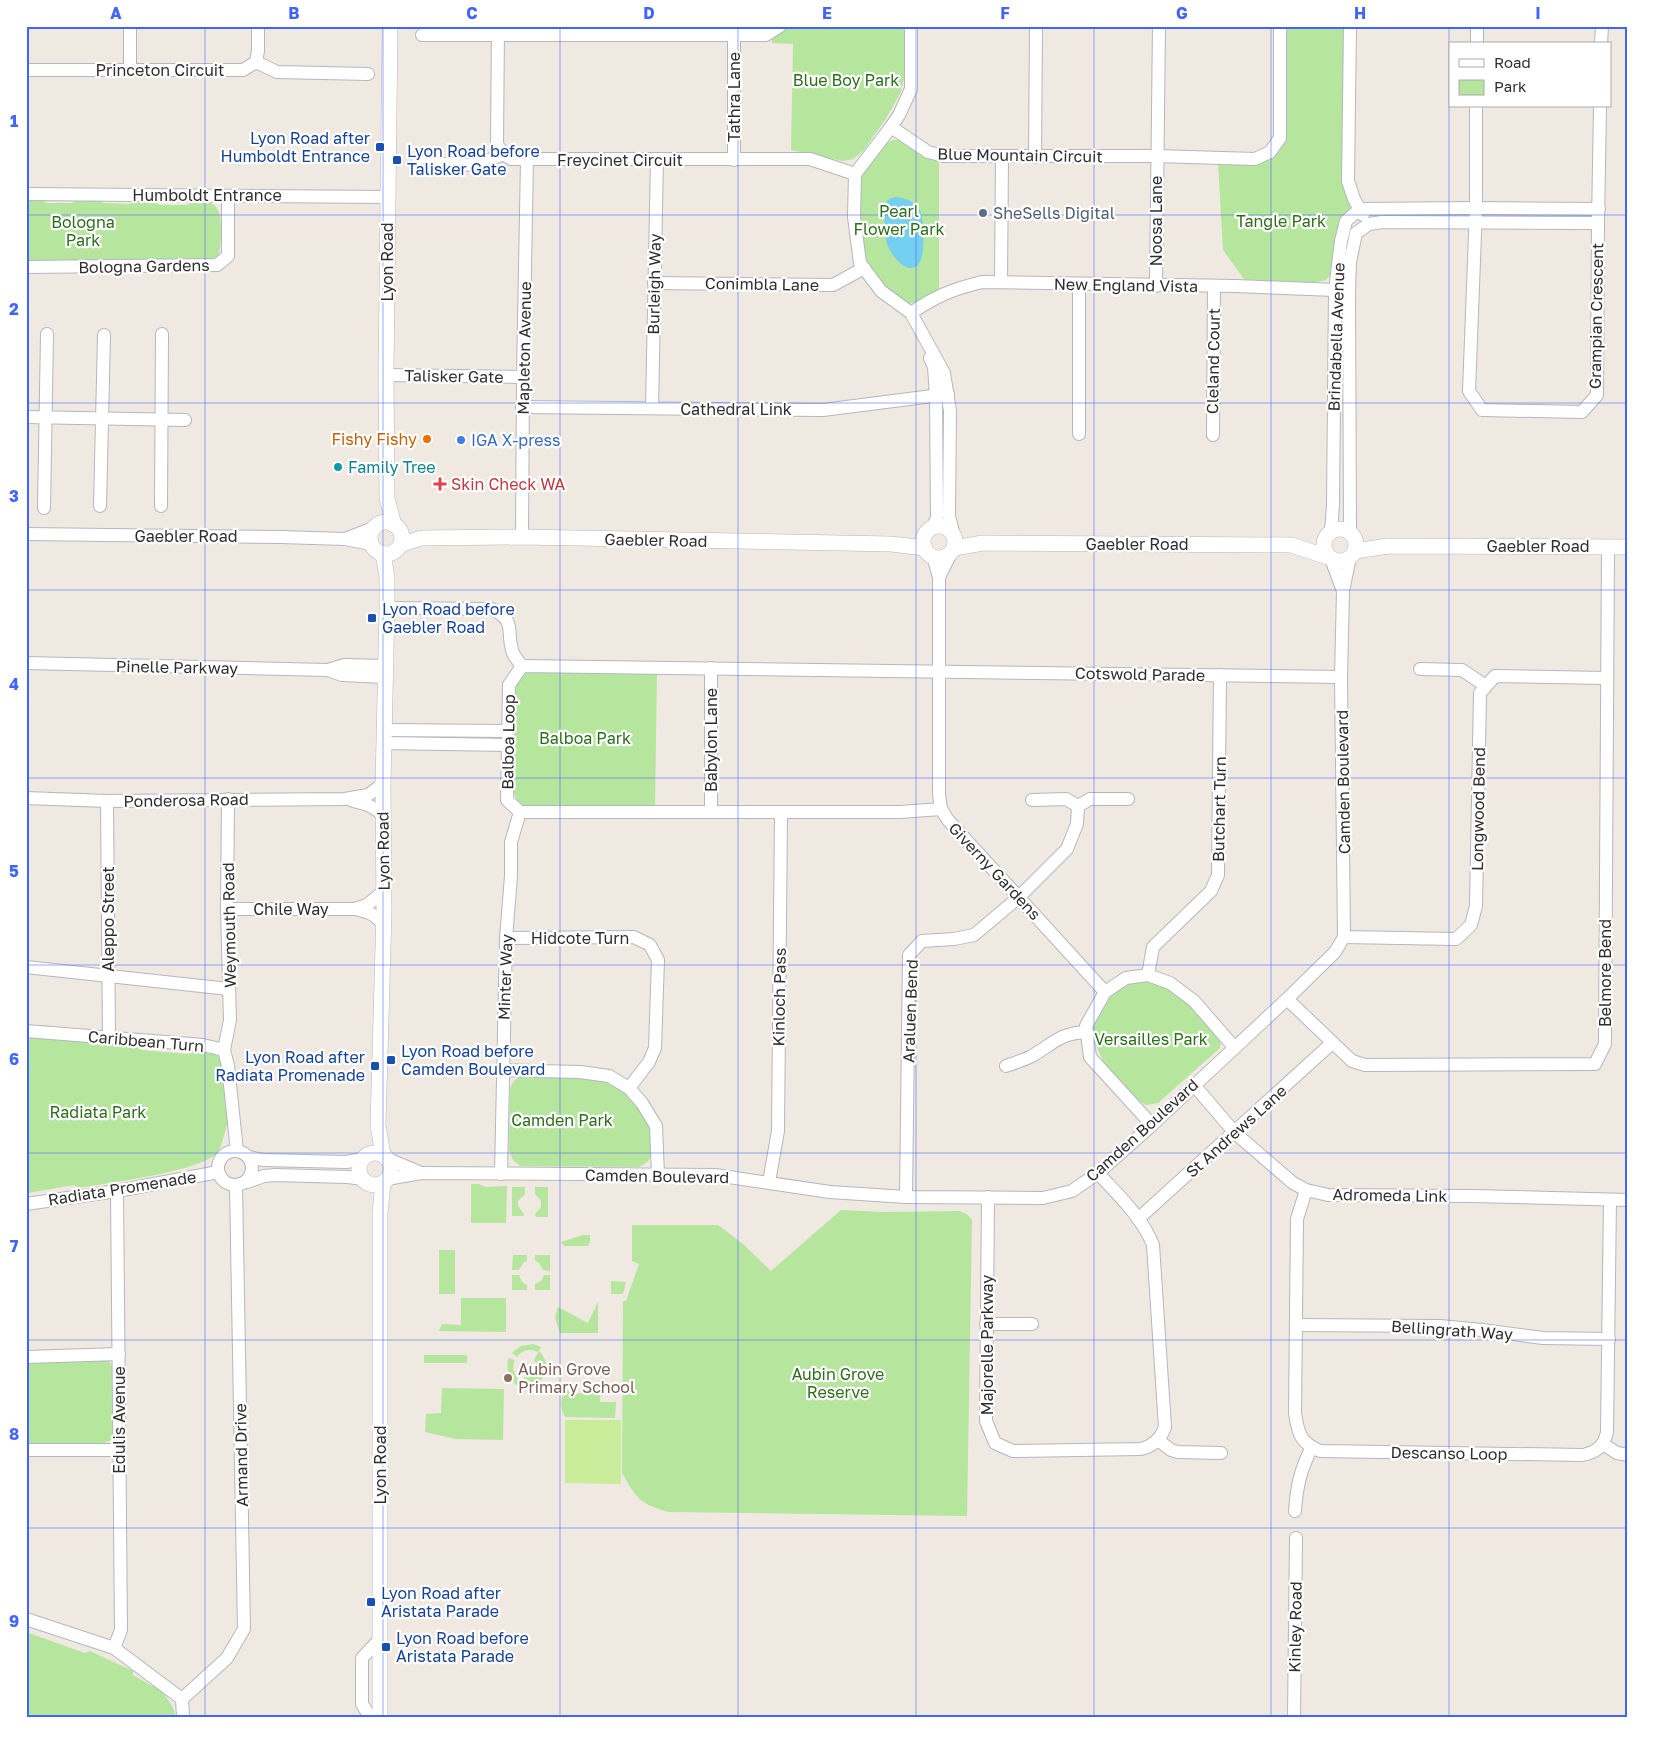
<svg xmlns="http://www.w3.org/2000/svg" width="1654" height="1743" font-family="'Golos Text',sans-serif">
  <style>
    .green { fill: #b6e59e }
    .pitch { fill: #c9ec9a }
    .water { fill: #75cff0 }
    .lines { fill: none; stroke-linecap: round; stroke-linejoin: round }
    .minor-casing { stroke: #b4b7c1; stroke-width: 14 }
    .tertiary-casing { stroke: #b4b7c1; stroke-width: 16 }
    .minor { stroke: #fff; stroke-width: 12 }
    .tertiary { stroke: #fff; stroke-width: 15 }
    .grid { fill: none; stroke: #4264fb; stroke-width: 1; stroke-opacity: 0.55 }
    .transit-dot { fill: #1a4fb4; stroke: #fff; stroke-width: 2 }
    .service-dot { fill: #5c6f8a; stroke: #fff; stroke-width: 2 }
    .food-dot { fill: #e8710a; stroke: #fff; stroke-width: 2 }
    .shop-dot { fill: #3f7fe0; stroke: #fff; stroke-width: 2 }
    .culture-dot { fill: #0f9aa8; stroke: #fff; stroke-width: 2 }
    .health-dot { fill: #e0444e; stroke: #fff; stroke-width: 2 }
    .education-dot { fill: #8d6e63; stroke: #fff; stroke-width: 2 }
    .labels { text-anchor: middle; stroke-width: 4.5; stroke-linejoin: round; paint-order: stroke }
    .street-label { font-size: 16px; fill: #2e2e2e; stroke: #fff }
    .park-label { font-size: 16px; fill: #2c6e1b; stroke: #fff }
    .transit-label { font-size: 16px; fill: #164399; stroke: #fff; text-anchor: start }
    .service-label { font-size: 16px; fill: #4e5e75; stroke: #fff; text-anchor: start }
    .food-label { font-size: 16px; fill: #c56008; stroke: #fff; text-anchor: end }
    .shop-label { font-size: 16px; fill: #366cbe; stroke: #fff; text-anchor: start }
    .culture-label { font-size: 16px; fill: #0d838f; stroke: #fff; text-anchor: start }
    .health-label { font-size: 16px; fill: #be3a42; stroke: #fff; text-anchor: start }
    .education-label { font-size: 16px; fill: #785e54; stroke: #fff; text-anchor: start }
    .neatline { fill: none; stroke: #4264fb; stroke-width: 2 }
    .grid-label { font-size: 16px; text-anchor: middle; font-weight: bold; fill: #4264fb }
  </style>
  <rect width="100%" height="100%" fill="#efe9e1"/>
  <!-- green -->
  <g class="green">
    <polygon points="784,26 904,26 904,79 900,94 885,120 863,151 853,159 843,161 791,150 793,44 772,43 772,38"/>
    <polygon points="1284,26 1347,26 1346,182 1356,209 1333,272 1326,280 1313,283 1246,282 1223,250 1218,163 1264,162 1273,158 1282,146"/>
    <path d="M893 140H900L939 159V290C930 295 919 305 908 303 893 300 864 261 861 247 858 227 859 205 858 185 863 172 880 144 893 140Z"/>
    <path d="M43 199 46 203H72L76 200H99L103 203 131 204 134 199 157 200 159 205H188L191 201C214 200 221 205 221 228 221 238 221 247 218 256L209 260 57 261 26 260V201Z"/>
    <polygon points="525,670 657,671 655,807 528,808 518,802 513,791 514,685"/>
    <polygon points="1130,980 1149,980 1171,988 1219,1034 1221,1041 1220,1048 1158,1103 1146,1105 1133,1097 1103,1061 1094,1041 1094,1024 1109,995"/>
    <path d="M26 1037 67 1041 72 1037 137 1045 141 1050 188 1054 192 1051 214 1054 223 1059 225 1106C230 1115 228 1122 225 1132 223 1139 221 1148 217 1153 199 1172 107 1183 79 1188L74 1185 28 1193 26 1196Z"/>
    <path d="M525 1075C546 1076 602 1075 618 1085 627 1090 643 1110 647 1120 650 1126 650 1133 652 1139 655 1153 652 1161 639 1167L520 1166 513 1160 509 1150 510 1090C512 1081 516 1078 525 1075Z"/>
    <polygon points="471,1184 479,1184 485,1187 507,1186 506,1223 471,1223"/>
    <polygon points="512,1187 525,1187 525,1194 518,1201 518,1206 524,1214 524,1216 512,1216"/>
    <polygon points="535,1187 548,1187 548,1217 536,1217 535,1214 541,1207 541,1201 535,1194"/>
    <path d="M841 1210 884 1212 959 1211 967 1214 972 1220 967 1516 668 1512C639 1503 637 1499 622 1473L623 1301H626L639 1264 632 1261V1225H718L743 1244 771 1271Z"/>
    <polygon points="583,1235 590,1235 590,1242 588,1246 564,1246 561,1242"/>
    <rect x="439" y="1250" width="16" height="44"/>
    <polygon points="513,1255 527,1255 527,1261 524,1262 519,1270 512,1270"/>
    <polygon points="535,1255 550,1255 550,1271 543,1270 539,1263 535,1260"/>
    <polygon points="512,1275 519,1275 522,1282 527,1285 527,1290 512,1290"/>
    <polygon points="544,1275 550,1275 550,1290 535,1290 535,1284 541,1281"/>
    <polygon points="611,1281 626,1282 623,1294 611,1294"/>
    <polygon points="461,1298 506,1298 506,1332 439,1331 442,1324 461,1325"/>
    <polygon points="598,1302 598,1333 560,1333 555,1318 558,1307 588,1323"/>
    <path d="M533 1344 541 1347 538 1352C530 1348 522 1350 517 1357L512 1353 521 1346Z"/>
    <path d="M539 1351C555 1367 543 1390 522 1382L527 1373H534L538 1366 534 1360Z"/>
    <rect x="424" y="1355" width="43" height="8"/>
    <path d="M508 1358 515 1360C511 1369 515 1377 522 1383L520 1387C509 1381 506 1370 508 1358Z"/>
    <polygon points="26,1360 108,1360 115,1371 115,1437 109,1441 98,1445 26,1443"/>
    <path d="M590 1385 601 1386 600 1402H616L615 1418 565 1417C559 1406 561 1399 566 1387L569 1392C578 1395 586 1394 590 1385Z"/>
    <polygon points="442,1388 504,1389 503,1440 455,1439 425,1432 426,1414 441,1413"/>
    <path d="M26 1632 85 1653 90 1651 133 1671V1675L152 1686 155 1685C163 1693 175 1705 175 1717H26Z"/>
  </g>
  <!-- pitch -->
  <polygon class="pitch" points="565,1420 621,1420 621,1484 565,1483"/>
  <!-- water -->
  <path class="water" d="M897 197C906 199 915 201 920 210 924 219 926 260 917 266 904 275 888 251 886 240 883 228 885 214 887 201L891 198Z"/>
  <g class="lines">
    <!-- minor casing -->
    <g class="minor-casing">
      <g id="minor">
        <polyline points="498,26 497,144 503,154 511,159 810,159 855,174"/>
        <polyline points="911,26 911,89 899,115 891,127 855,174 854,217 860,263 881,291 911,313 944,373 950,411 949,516 953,532"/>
        <polyline points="1350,26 1348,181 1354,199 1363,215"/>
        <polyline points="422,35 766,35 780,26"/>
        <polyline points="734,35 734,160"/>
        <polyline points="1477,44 1477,26"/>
        <polyline points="1601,44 1602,26"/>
        <polyline points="256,62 277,72 368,74"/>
        <polyline points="26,70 243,70 256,62 258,51 258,26"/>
        <polyline points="130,70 130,26"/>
        <polyline points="1476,106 1476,208 1469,391 1482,410 1582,412 1597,395 1598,223 1600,106"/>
        <polyline points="891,127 928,152 944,156 1156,156 1255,159 1270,152 1280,138 1280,26"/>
        <polyline points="1035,157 1036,26"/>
        <polyline points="417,163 478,165 503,154"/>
        <polyline points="26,194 388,197"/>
        <polyline points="26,267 217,265 228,256 228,196"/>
        <polyline points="1001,282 1002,156"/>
        <polyline points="654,283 833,285 864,268"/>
        <polyline points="1156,286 1159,26"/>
        <path d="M911 313C936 296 953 289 982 282L1236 286 1335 290 1341 292"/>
        <polyline points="930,358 934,367 936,396 937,518 932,528"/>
        <polyline points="386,375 523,377"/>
        <polyline points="522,407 823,410 948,394"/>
        <polyline points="652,408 657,160"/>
        <polyline points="26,417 185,420"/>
        <polyline points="1079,434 1079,285"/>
        <polyline points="1213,435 1214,286"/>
        <polyline points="100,506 104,335"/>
        <polyline points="161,506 162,334"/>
        <polyline points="44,508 47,334"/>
        <polyline points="1331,531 1333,505 1335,290 1341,241 1346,221 1360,209 1476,208 1599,209"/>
        <polyline points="1350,532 1349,293 1350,262 1356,233 1369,224 1382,222 1598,223"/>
        <polyline points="26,534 281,537 345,539 371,544"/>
        <polyline points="522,537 523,377 527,159"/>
        <polyline points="345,539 373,528"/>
        <polyline points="933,556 939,577 939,794 941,809 948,820 1105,992"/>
        <polyline points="1331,559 1343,591"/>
        <polyline points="939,577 951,553"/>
        <path d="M387 608 492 609C518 622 505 631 513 653 515 657 519 662 522 666"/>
        <polyline points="26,663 328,670 342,675 385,677"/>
        <polyline points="711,668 711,812"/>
        <polyline points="1420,669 1462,670 1486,686"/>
        <polyline points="328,670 344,665 385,666"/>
        <polyline points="384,730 509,731"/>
        <polyline points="383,743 508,745"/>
        <polyline points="26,798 107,801 345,799 368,795 383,784"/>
        <polyline points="1032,800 1066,799 1078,806"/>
        <polyline points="107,801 109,1037"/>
        <path d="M353 801C366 804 374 806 383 816"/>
        <polyline points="1078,806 1090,799 1128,799"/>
        <polyline points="941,809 900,812 520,812 507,800 509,685 522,666 1341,677"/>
        <path d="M227 909H355C368 912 376 914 384 926"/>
        <polyline points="355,909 367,905 384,891"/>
        <polyline points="1344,937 1456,939 1471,925 1476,906 1480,693 1495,676 1606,678"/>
        <polyline points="506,938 634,937 650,945 658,960 655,1048 649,1062 629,1088"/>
        <polyline points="26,967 229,989"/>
        <polyline points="1148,975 1153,947 1211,891 1218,875 1220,675"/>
        <polyline points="1287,999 1352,1061 1365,1065 1595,1064 1605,1044 1608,547"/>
        <polyline points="26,1031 203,1045 224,1050 228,1066 237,1151"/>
        <polyline points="224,1050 230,1020 227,909 228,799"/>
        <path d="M1006 1066C1014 1063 1024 1060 1032 1056 1054 1043 1060 1033 1087 1032"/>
        <polyline points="503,1070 580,1072 609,1076 629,1088 642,1103 656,1126 658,1175"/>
        <polyline points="1194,1085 1235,1133 1293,1183 1306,1190 1328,1195 1473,1196 1628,1200"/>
        <polyline points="1152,1125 1090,1057 1086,1026 1105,992 1126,978 1148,975 1170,983 1194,1001 1234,1047"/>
        <circle cx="235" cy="1168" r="17"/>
        <polyline points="249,1157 263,1160 346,1162 363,1159"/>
        <polyline points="388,1159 421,1173"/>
        <polyline points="501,1174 506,938 511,876 511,842 520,812"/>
        <polyline points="387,1179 421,1173 715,1175 830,1192 906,1197 1043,1198 1072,1191 1098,1173 1152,1125 1287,999 1335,952 1344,937 1341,677 1343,591 1350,557"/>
        <polyline points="247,1182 264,1176 275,1175 348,1177 363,1179"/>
        <polyline points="769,1182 778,1131 781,812"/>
        <path d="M1306 1190 1297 1219 1295 1413C1298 1433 1300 1443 1320 1451L1583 1455C1597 1452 1604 1446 1607 1432L1610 1200"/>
        <polyline points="906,1197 909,955 922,941 954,939 974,935 1019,897 1067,849 1077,824 1078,806"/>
        <path d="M988 1197 986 1421 995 1443 1013 1451 1141 1449C1153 1446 1161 1439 1165 1427L1153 1245C1142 1217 1118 1195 1098 1173"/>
        <polyline points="26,1204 117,1191 218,1172"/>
        <polyline points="1138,1219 1332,1043"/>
        <polyline points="986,1324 1032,1324"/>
        <polyline points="1296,1325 1440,1326 1482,1330 1543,1338 1609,1339"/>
        <polyline points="26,1357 119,1354"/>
        <polyline points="1158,1440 1171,1450 1178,1452 1221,1453"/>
        <polyline points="1603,1444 1617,1453 1628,1455"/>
        <polyline points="26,1450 119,1450"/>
        <path d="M1295 1511C1297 1485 1300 1471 1312 1447"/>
        <polyline points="26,1619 114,1648 182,1699 183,1717"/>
        <polyline points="114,1648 121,1630 117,1191"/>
        <polyline points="182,1699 227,1658 244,1629 236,1186"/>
        <polyline points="370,1717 362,1704 362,1658 379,1640"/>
        <polyline points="1294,1717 1296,1538"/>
      </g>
    </g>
    <!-- tertiary casing -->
    <g class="tertiary-casing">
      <g id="tertiary">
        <polyline points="390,26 386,375 387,498 394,525"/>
        <circle cx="386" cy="538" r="16"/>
        <circle cx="939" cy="542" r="16"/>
        <circle cx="1340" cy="545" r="16"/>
        <polyline points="400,545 421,538 522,537 891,544 925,548"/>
        <polyline points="954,548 983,543 1291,545 1328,557"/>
        <polyline points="1355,551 1388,546 1628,547"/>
        <polyline points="383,554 387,577 387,608 383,784 384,911 378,1125 383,1155"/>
        <circle cx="375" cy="1169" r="16"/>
        <polyline points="380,1717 380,1213 383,1183"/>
      </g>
    </g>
    <!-- minor -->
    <use href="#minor" class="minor"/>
    <!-- tertiary -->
    <use href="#tertiary" class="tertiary"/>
  </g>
  <!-- grid -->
  <path class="grid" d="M205 26V1717M383 26V1717M560 26V1717M738 26V1717M916 26V1717M1094 26V1717M1271 26V1717M1449 26V1717M26 215H1628M26 403H1628M26 590H1628M26 778H1628M26 965H1628M26 1153H1628M26 1340H1628M26 1528H1628"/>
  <!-- markers -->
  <g class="transit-dot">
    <rect x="375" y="142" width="10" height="10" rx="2.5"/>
    <rect x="392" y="155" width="10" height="10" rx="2.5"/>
    <rect x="367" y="613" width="10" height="10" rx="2.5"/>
    <rect x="386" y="1055" width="10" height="10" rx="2.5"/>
    <rect x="370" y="1061" width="10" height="10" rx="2.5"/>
    <rect x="366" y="1597" width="10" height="10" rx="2.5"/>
    <rect x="381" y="1642" width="10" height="10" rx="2.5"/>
  </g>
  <circle class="service-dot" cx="983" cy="213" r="5"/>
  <circle class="food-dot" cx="427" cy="439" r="5"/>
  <circle class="shop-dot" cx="461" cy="440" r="5"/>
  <circle class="culture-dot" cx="338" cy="467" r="5"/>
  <path class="health-dot" d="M437.5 476.5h5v5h5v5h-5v5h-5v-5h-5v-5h5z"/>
  <circle class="education-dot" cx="508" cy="1378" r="5"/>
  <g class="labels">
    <!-- street labels -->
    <g class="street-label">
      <text x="160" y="76">Princeton Circuit</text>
      <text transform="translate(734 97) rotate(-90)" y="6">Tathra Lane</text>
      <text transform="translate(1020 155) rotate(1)" y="6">Blue Mountain Circuit</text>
      <text x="620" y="166">Freycinet Circuit</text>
      <text x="207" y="201">Humboldt Entrance</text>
      <text transform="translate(1156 221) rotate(-90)" y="6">Noosa Lane</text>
      <text transform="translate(387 262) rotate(-90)" y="6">Lyon Road</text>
      <text transform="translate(144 266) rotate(-1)" y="6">Bologna Gardens</text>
      <text transform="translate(654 284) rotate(-89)" y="6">Burleigh Way</text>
      <text transform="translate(762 284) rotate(1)" y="6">Conimbla Lane</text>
      <text transform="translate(1126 285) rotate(1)" y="6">New England Vista</text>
      <text transform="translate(1596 316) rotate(-89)" y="6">Grampian Crescent</text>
      <text transform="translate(1336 337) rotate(-88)" y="6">Brindabella Avenue</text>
      <text transform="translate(524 348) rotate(-89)" y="6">Mapleton Avenue</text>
      <text transform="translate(1213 361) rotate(-89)" y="6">Cleland Court</text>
      <text transform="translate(454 376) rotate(1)" y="6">Talisker Gate</text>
      <text x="736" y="415">Cathedral Link</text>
      <text x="186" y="542">Gaebler Road</text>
      <text transform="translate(656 540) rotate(1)" y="6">Gaebler Road</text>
      <text x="1137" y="550">Gaebler Road</text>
      <text x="1538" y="552">Gaebler Road</text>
      <text transform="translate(177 667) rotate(1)" y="6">Pinelle Parkway</text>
      <text transform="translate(1140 674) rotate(1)" y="6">Cotswold Parade</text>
      <text transform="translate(711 740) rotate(-90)" y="6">Babylon Lane</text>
      <text transform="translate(508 742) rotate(-89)" y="6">Balboa Loop</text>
      <text transform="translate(1343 782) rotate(-91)" y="6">Camden Boulevard</text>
      <text transform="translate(186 800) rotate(-1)" y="6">Ponderosa Road</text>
      <text transform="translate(1219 809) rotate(-89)" y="6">Butchart Turn</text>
      <text transform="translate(1478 809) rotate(-89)" y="6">Longwood Bend</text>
      <text transform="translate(383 851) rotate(-91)" y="6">Lyon Road</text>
      <text transform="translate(995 871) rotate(47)" y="6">Giverny Gardens</text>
      <text x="291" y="915">Chile Way</text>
      <text transform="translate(108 919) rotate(-90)" y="6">Aleppo Street</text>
      <text transform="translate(229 925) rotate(-91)" y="6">Weymouth Road</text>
      <text x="580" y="944">Hidcote Turn</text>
      <text transform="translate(1605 973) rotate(-90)" y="6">Belmore Bend</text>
      <text transform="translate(505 977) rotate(-88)" y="6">Minter Way</text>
      <text transform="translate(779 997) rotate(-89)" y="6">Kinloch Pass</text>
      <text transform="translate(910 1011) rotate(-88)" y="6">Araluen Bend</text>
      <text transform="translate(146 1041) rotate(5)" y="6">Caribbean Turn</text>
      <text transform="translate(1142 1130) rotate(-42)" y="6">Camden Boulevard</text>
      <text transform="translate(1236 1131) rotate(-42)" y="6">St Andrews Lane</text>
      <text transform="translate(657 1176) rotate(1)" y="6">Camden Boulevard</text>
      <text transform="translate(122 1188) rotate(-9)" y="6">Radiata Promenade</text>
      <text transform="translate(1390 1195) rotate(1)" y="6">Adromeda Link</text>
      <text transform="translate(1452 1330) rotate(4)" y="6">Bellingrath Way</text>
      <text transform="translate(987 1345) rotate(-90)" y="6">Majorelle Parkway</text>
      <text transform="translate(119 1420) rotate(-90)" y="6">Edulis Avenue</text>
      <text transform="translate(1449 1453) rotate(1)" y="6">Descanso Loop</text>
      <text transform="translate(241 1455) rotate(-91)" y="6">Armand Drive</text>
      <text transform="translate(380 1465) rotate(-90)" y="6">Lyon Road</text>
      <text transform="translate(1295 1627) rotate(-89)" y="6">Kinley Road</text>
    </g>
    <!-- park labels -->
    <g class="park-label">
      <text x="846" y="86">Blue Boy Park</text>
      <text x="899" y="217">Pearl<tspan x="899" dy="18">Flower Park</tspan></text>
      <text x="1281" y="227">Tangle Park</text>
      <text x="83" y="228">Bologna<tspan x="83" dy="18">Park</tspan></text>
      <text x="585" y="744">Balboa Park</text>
      <text x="1151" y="1045">Versailles Park</text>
      <text x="98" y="1118">Radiata Park</text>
      <text x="562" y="1126">Camden Park</text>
      <text x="838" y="1380">Aubin Grove<tspan x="838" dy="18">Reserve</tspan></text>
    </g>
    <!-- transit labels -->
    <g class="transit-label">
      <text x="370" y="144" text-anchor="end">Lyon Road after<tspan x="370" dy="18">Humboldt Entrance</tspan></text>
      <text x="407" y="157">Lyon Road before<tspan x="407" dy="18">Talisker Gate</tspan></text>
      <text x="382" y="615">Lyon Road before<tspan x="382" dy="18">Gaebler Road</tspan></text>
      <text x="401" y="1057">Lyon Road before<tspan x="401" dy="18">Camden Boulevard</tspan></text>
      <text x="365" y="1063" text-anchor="end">Lyon Road after<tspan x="365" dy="18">Radiata Promenade</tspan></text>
      <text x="381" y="1599">Lyon Road after<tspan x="381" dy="18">Aristata Parade</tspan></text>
      <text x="396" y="1644">Lyon Road before<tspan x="396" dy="18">Aristata Parade</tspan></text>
    </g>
    <!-- service labels -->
    <g class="service-label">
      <text x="993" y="219">SheSells Digital</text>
    </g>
    <!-- food labels -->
    <g class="food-label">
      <text x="417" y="445">Fishy Fishy</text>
    </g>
    <!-- shop labels -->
    <g class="shop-label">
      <text x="471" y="446">IGA X-press</text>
    </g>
    <!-- culture labels -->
    <g class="culture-label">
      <text x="348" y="473">Family Tree</text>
    </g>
    <!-- health labels -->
    <g class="health-label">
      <text x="451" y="490">Skin Check WA</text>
    </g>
    <!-- education labels -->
    <g class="education-label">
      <text x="518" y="1375">Aubin Grove<tspan x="518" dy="18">Primary School</tspan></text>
    </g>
  </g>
  <!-- border -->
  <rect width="1654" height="1743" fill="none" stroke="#ffffff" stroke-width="55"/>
  <!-- legend -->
  <rect x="1449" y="42" width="162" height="65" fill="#ffffff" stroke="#ababab"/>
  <rect x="1459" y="59" width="25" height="8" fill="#ffffff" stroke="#ababab"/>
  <text x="1494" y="68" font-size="15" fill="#2e2e2e">Road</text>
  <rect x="1459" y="80" width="25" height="15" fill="#b6e59e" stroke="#ababab"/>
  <text x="1494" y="92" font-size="15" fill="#2e2e2e">Park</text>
  <rect x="28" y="28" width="1598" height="1688" class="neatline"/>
  <g class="grid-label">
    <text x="116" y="19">A</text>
    <text x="294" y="19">B</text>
    <text x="472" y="19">C</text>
    <text x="649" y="19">D</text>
    <text x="827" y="19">E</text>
    <text x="1005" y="19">F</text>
    <text x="1182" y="19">G</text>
    <text x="1360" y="19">H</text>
    <text x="1538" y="19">I</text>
    <text x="14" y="127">1</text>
    <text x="14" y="315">2</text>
    <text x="14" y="502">3</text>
    <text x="14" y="690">4</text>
    <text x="14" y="877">5</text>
    <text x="14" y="1065">6</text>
    <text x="14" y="1252">7</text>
    <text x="14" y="1440">8</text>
    <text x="14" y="1627">9</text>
  </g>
</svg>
